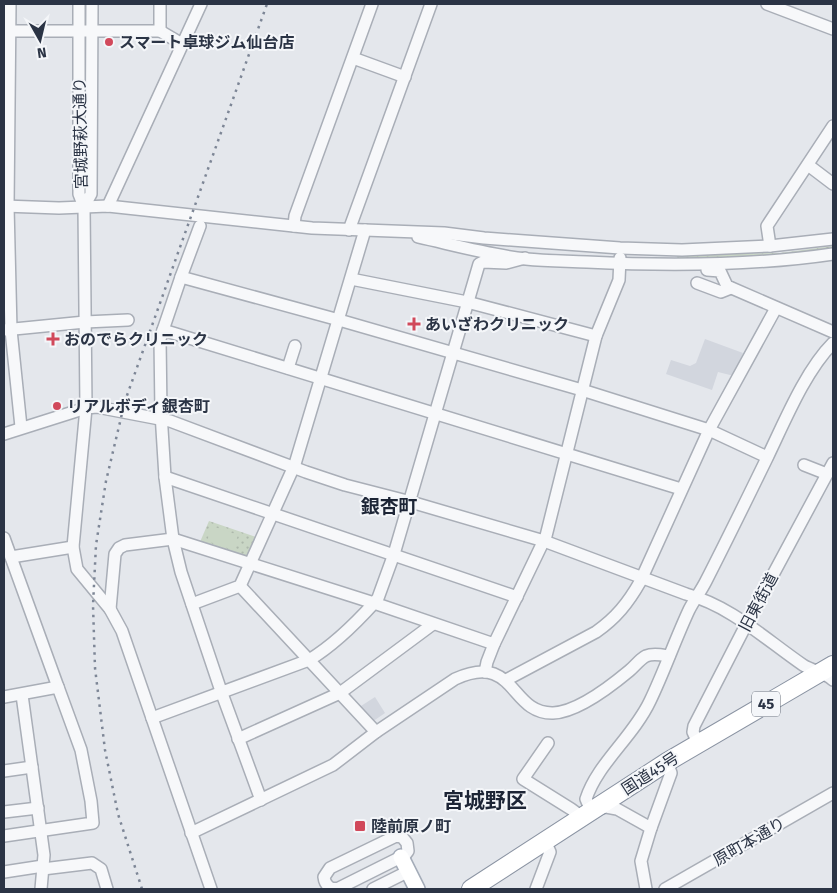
<svg xmlns="http://www.w3.org/2000/svg" width="837" height="893" font-family="'Fira Sans','Noto Sans JP',sans-serif">
  <style>
    .built { fill: #d2d6de }
    .grass { fill: url(#grass-dots) }
    .garden { fill: #c9d6c5 }
    .lines { fill: none; stroke-linecap: round; stroke-linejoin: round }
    .minor-casing { stroke: #a9aeb7; stroke-width: 14 }
    .major-casing { stroke: #a3abb8; stroke-width: 18 }
    .highway-casing { stroke: #8b94a3; stroke-width: 20 }
    .minor { stroke: #f7f8fa; stroke-width: 11 }
    .major { stroke: #fff; stroke-width: 15 }
    .highway { stroke: #fff; stroke-width: 18 }
    .rail { stroke: #7d8696; stroke-width: 2.5; stroke-dasharray: 2.5 5; stroke-linecap: butt }
    .poi-dot { fill: #d1495b; stroke: #f4f6f9; stroke-width: 2 }
    .labels { text-anchor: middle; stroke-width: 4; stroke-linejoin: round; paint-order: stroke }
    .shield { fill: #f4f6f9; stroke: #676e7b; stroke-width: 1 }
    .shield-label { font-size: 15px; font-weight: bold; fill: #2b3445 }
    .poi-label { font-size: 16px; font-weight: bold; fill: #2b3445; stroke: #f4f6f9; text-anchor: start }
    .street-label { font-size: 16px; fill: #2b3445; stroke: #f4f6f9 }
    .quarter-label { font-size: 19px; font-weight: bold; fill: #1d2536; stroke: #f4f6f9 }
    .district-label { font-size: 21px; font-weight: bold; fill: #1d2536; stroke: #f4f6f9 }
  </style>
  <defs>
    <pattern id="grass-dots" width="8" height="8" patternUnits="userSpaceOnUse" patternTransform="scale(1.25)"><rect width="8" height="8" fill="#c9d6c5"/><path d="M2 2h.1M6 6h.1" fill="none" stroke="#adb8ab" stroke-width="1.8" stroke-linecap="round"/></pattern>
  </defs>
  <rect width="100%" height="100%" fill="#e4e7ec"/>
  <!-- built -->
  <g class="built">
    <polygon points="705,339 743,353 734,376 718,372 712,390 666,374 671,360 690,366 696,363"/>
    <polygon points="375,697 385,713 372,722 361,706"/>
  </g>
  <!-- grass -->
  <g class="grass">
    <polygon points="833,246 833,248 780,255 678,261 677,255 780,253"/>
    <polygon points="209,521 256,537 249,556 245,557 200,542"/>
  </g>
  <!-- garden -->
  <polygon class="garden" points="212,526 238,535 233,550 207,541"/>
  <g class="lines">
    <!-- minor casing -->
    <g class="minor-casing">
      <g id="minor">
        <polyline points="10,4 8,206 11,330 21,427"/>
        <polyline points="79,4 79,194 84,207 86,408 73,547 77,569 110,609 122,631 211,889"/>
        <polyline points="767,4 833,29"/>
        <polyline points="9,31 160,31 182,44"/>
        <polyline points="160,31 160,4"/>
        <polyline points="353,58 405,77"/>
        <polyline points="808,165 833,184"/>
        <polyline points="4,206 59,208 108,206 312,228 444,233 484,238 620,248 682,250 770,246 833,239"/>
        <polyline points="108,206 201,4"/>
        <polyline points="84,207 91,194 92,4"/>
        <polyline points="200,226 181,277 160,339 161,413 165,477 173,539 181,572 221,691 261,800"/>
        <polyline points="294,226 295,216 372,4"/>
        <polyline points="349,230 431,4"/>
        <path d="M418 237C454 245 489 255 526 259 546 261 567 261 587 262 669 266 752 266 833 254"/>
        <polyline points="770,246 767,226 833,126"/>
        <polyline points="707,270 720,271 727,286 833,332"/>
        <polyline points="181,277 339,320 582,390 709,430 767,457"/>
        <polyline points="351,279 467,302 596,336"/>
        <polyline points="697,283 721,292 731,288"/>
        <polyline points="4,330 85,322 128,320"/>
        <polyline points="163,330 681,489"/>
        <polyline points="288,368 295,346"/>
        <path d="M4 434 86 408 97 407 170 421 306 472 345 485 411 502 544 541 686 594C731 606 765 639 803 665 812 671 825 672 833 680"/>
        <polyline points="804,465 827,474"/>
        <polyline points="165,477 517,597"/>
        <polyline points="4,538 58,687"/>
        <polyline points="11,557 73,547"/>
        <polyline points="240,586 376,732"/>
        <polyline points="192,604 240,586 295,464 365,230"/>
        <polyline points="110,609 115,554 119,548 125,545 173,539 374,603 494,644"/>
        <polyline points="485,672 487,662 494,644 546,536 596,336 619,280 620,258"/>
        <path d="M506 680 596 632C616 618 628 603 640 582L709 430 776 308"/>
        <polyline points="22,695 44,855 41,889"/>
        <polyline points="4,697 58,687 81,750 91,801 93,823 4,836"/>
        <path d="M152 718 309 660C334 645 355 624 374 603L378 598 394 554 479 264 483 262 506 263 525 258"/>
        <polyline points="238,739 340,693 433,624"/>
        <polyline points="548,743 523,779 571,809 582,817"/>
        <polyline points="698,743 693,732 694,726 747,623 833,463"/>
        <polyline points="4,771 32,767"/>
        <polyline points="4,812 38,808"/>
        <path d="M651 828 617 809 606 807 591 811 586 799C597 764 633 737 650 701 664 672 675 640 689 610 694 600 701 591 706 581 727 540 747 499 767 458 784 423 805 371 833 343"/>
        <path d="M191 833 333 765 376 732 455 679C516 651 509 714 553 713 578 712 611 686 629 671 635 666 640 659 646 656 653 653 662 655 669 656"/>
        <path d="M396 836 402 837 407 843 408 851 405 855 339 888C331 890 325 886 324 877L330 868Z"/>
        <polyline points="43,869 92,863 101,869 107,889"/>
        <polyline points="4,872 43,866"/>
        <polyline points="373,889 409,871"/>
        <polyline points="536,889 550,852 545,841"/>
        <polyline points="646,889 641,861 651,828 671,773 667,762"/>
        <polyline points="665,889 833,793"/>
      </g>
    </g>
    <!-- major casing -->
    <g class="major-casing">
      <polyline id="major" points="401,857 417,889"/>
    </g>
    <!-- highway casing -->
    <g class="highway-casing">
      <polyline id="highway" points="471,889 667,762 833,665"/>
    </g>
    <!-- minor -->
    <use href="#minor" class="minor"/>
    <!-- major -->
    <use href="#major" class="major"/>
    <!-- highway -->
    <use href="#highway" class="highway"/>
    <!-- rail -->
    <polyline class="rail" points="142,889 118,814 105,750 95,668 93,605 96,545 106,481 125,401 267,4"/>
  </g>
  <!-- markers -->
  <g class="poi-dot">
    <circle cx="109" cy="42" r="5"/>
    <path d="M411.5 316.5h5v5h5v5h-5v5h-5v-5h-5v-5h5z"/>
    <path d="M50.5 331.5h5v5h5v5h-5v5h-5v-5h-5v-5h5z"/>
    <circle cx="57" cy="406" r="5"/>
    <rect x="354" y="820" width="12" height="12" rx="2.5"/>
  </g>
  <g class="labels">
    <!-- shield labels -->
    <rect class="shield" x="752" y="691.5" width="28" height="25" rx="4"/>
    <g class="shield-label">
      <text x="766" y="709">45</text>
    </g>
    <!-- poi labels -->
    <g class="poi-label">
      <text x="119" y="48">スマート卓球ジム仙台店</text>
      <text x="425" y="330">あいざわクリニック</text>
      <text x="64" y="345">おのでらクリニック</text>
      <text x="67" y="412">リアルボディ銀杏町</text>
      <text x="371" y="832">陸前原ノ町</text>
    </g>
    <!-- street labels -->
    <g class="street-label">
      <text transform="translate(80 133) rotate(-91)" y="6">宮城野萩大通り</text>
      <text transform="translate(758 602) rotate(-62)" y="6">旧東街道</text>
      <text transform="translate(650 773) rotate(-33)" y="6">国道45号</text>
      <text transform="translate(749 841) rotate(-30)" y="6">原町本通り</text>
    </g>
    <!-- quarter labels -->
    <g class="quarter-label">
      <text x="389" y="513">銀杏町</text>
    </g>
    <!-- district labels -->
    <g class="district-label">
      <text x="485" y="808">宮城野区</text>
    </g>
  </g>
  <!-- border -->
  <rect width="837" height="893" fill="none" stroke="#2b3445" stroke-width="10"/>
  <!-- north arrow -->
  <g transform="translate(40 40) rotate(172)" stroke="#f4f6f9" stroke-width="4" paint-order="stroke">
  <path d="M0-4L9 19L0 12L-9 19Z" fill="#2b3445"/>
  <text y="-8" font-size="14" font-weight="bold" text-anchor="middle" fill="#2b3445">N</text>
  </g>
</svg>
